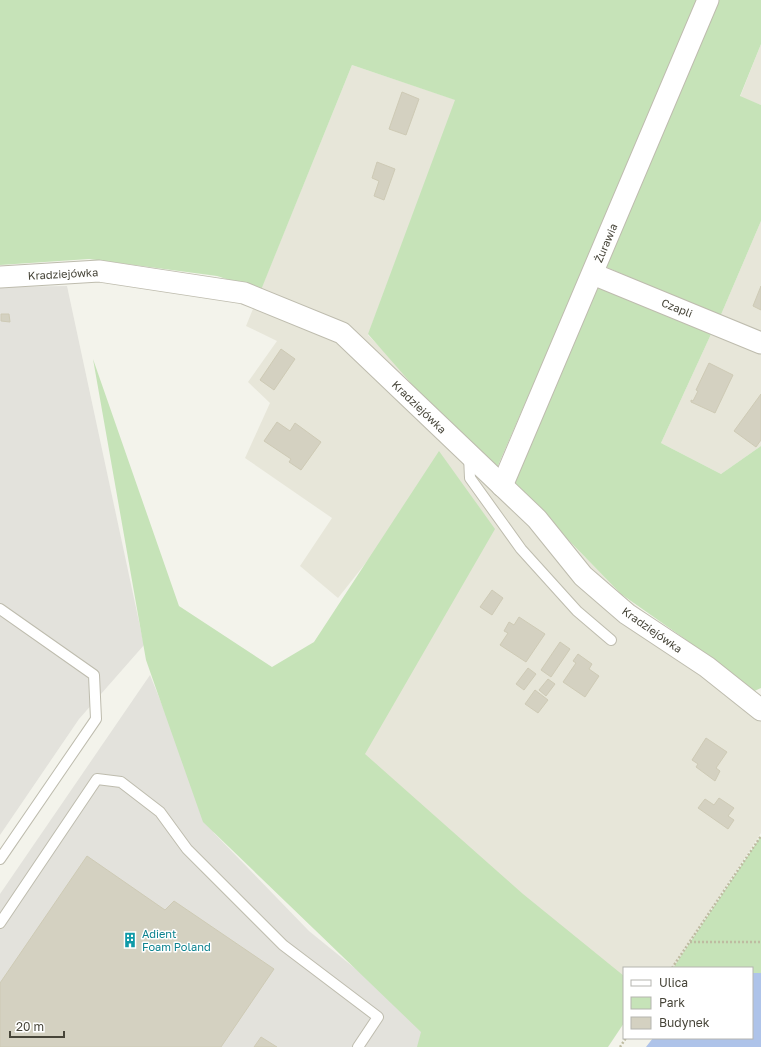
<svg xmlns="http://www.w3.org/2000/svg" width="761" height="1047" font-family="'Golos Text',sans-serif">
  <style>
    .residential { fill: #e7e6d9 }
    .industrial { fill: #e3e2dc }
    .green { fill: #c6e3b8 }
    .water { fill: #aec3e9 }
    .building { fill: #d4d1c1; stroke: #cecab5 }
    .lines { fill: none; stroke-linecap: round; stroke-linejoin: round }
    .service-casing { stroke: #bebcae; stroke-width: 12 }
    .minor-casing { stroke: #bebcae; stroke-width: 23 }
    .path { stroke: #bebba1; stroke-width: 2.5; stroke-dasharray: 2 2; stroke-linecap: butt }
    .service { stroke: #fff; stroke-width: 10 }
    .minor { stroke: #fff; stroke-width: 21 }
    .labels { text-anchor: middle; stroke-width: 3; stroke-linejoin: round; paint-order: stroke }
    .street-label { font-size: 11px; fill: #474539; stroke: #fff }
    .culture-label { font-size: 11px; fill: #0d838f; stroke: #fff; text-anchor: start }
  </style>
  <rect width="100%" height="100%" fill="#f3f3eb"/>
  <!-- residential -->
  <g class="residential">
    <polygon points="761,44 761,105 740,97"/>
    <polygon points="352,65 456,100 368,335 621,594 761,701 761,833 673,968 624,968 624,1002 345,760 441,468 338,598 300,566 332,518 245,458 270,403 248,382 277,341 246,326"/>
    <polygon points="761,221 761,334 720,317"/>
    <polygon points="712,332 761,352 761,446 721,474 661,443"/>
  </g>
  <!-- industrial -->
  <g class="industrial">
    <polygon points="67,286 144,645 79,719 0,835 0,287"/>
    <polygon points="150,675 214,833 309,931 432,1031 423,1047 0,1047 0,894"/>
  </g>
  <!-- green -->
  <g class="green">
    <polygon points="0,0 701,0 493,477 368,334 455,100 352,65 261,290 217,276 89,259 0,265"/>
    <polygon points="718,0 761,0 761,44 740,96 761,105 761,221 720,317 604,266"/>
    <polygon points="598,287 712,332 661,443 721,474 761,446 761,688 750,693 685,639 621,594 514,484"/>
    <polygon points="93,359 179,606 272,667 314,642 439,451 495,529 365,754 523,894 624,976 624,1023 608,1047 417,1047 421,1032 203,822 146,660"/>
    <polygon points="761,836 761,973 752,973 752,968 673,968"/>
  </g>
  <!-- water -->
  <polygon class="water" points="752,973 761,973 761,1047 646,1047 653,1038 752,1038"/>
  <!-- building -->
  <g class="building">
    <polygon points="402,92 419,99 406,135 389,129"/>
    <polygon points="377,162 395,169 384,200 374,196 379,181 372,178"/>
    <polygon points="761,286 761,310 753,306"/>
    <polygon points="1,314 9,314 10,322 1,321"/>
    <polygon points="281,349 295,359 274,390 260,380"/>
    <polygon points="709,363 733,375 715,413 691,402 691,400 693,401 698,391 696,390"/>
    <polygon points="761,394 761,440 756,447 734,431"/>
    <polygon points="277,422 290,431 295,423 321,442 301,470 289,462 291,459 264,441"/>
    <polygon points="492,590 503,598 492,615 480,607"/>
    <polygon points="519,617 545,634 526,662 500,645 508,633 504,631 509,622 514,625"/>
    <polygon points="560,642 570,649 551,677 541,670"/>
    <polygon points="578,654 592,664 589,669 599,676 585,697 563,682 576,663 573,661"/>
    <polygon points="528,668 536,674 524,690 516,684"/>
    <polygon points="548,679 555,684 546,696 539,690"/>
    <polygon points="535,690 548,700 538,713 525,704"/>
    <polygon points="706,738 727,752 716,768 720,771 715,781 696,767 698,764 692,760"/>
    <polygon points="719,798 734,808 728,816 734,820 728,829 698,808 705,799 714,805"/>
    <polygon points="87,856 165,910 174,901 274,969 221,1047 0,1047 0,983"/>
    <polygon points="261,1037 277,1047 254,1047"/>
  </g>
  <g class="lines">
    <!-- service casing -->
    <g class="service-casing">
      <g id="service">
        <polyline points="469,456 470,478 521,549 577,611 611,640"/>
        <polyline points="0,609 94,675 96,719 0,859"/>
        <polyline points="0,923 97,779 121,782 160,812 187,849 283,945 378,1017 358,1047"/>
      </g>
    </g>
    <!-- minor casing -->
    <g class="minor-casing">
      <g id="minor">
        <polyline points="593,274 761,343"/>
        <polyline points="0,277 99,271 244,293 342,333 537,519 583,576 627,614 707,667 761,710"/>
        <polyline points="502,486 708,0"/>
      </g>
    </g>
    <!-- path -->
    <g class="path">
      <polyline points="690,942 761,942"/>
      <polyline points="672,968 761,836"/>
      <polyline points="620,1047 626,1038"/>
    </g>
    <!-- service -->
    <use href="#service" class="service"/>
    <!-- minor -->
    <use href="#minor" class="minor"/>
  </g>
  <!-- icons -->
  <defs>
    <g id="building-bare" transform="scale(1.2)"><path d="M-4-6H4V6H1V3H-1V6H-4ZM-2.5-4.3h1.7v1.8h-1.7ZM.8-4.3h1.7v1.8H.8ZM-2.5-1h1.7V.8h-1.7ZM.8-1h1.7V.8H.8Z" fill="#0f9aa8" stroke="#fff" stroke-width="2.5" paint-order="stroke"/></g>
  </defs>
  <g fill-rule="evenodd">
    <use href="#building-bare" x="130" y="940"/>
  </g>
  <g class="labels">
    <!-- street labels -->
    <g class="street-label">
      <text transform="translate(606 243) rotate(-67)" y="4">Żurawia</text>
      <text transform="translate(63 274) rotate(-3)" y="4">Kradziejówka</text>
      <text transform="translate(677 308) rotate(22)" y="4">Czapli</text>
      <text transform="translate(419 407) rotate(44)" y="4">Kradziejówka</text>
      <text transform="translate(652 630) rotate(35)" y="4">Kradziejówka</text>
    </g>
    <!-- culture labels -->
    <g class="culture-label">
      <text x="142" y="938">Adient<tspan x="142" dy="13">Foam Poland</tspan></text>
    </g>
  </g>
  <!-- legend -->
  <rect x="623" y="967" width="130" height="72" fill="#ffffff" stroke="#b5b5b0"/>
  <rect x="631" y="980" width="20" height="6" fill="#ffffff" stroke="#b5b5b0"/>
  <text x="659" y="987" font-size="12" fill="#474539">Ulica</text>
  <rect x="631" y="997" width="20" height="12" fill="#c6e3b8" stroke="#b5b5b0"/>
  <text x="659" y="1007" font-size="12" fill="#474539">Park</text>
  <rect x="631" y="1017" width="20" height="12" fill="#d4d1c1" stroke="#b5b5b0"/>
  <text x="659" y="1027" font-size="12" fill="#474539">Budynek</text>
  <!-- scale -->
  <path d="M10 1031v6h54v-6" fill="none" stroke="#474539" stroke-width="2"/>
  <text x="16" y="1031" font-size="12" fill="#474539" stroke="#ffffff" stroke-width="3" paint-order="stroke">20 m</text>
</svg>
